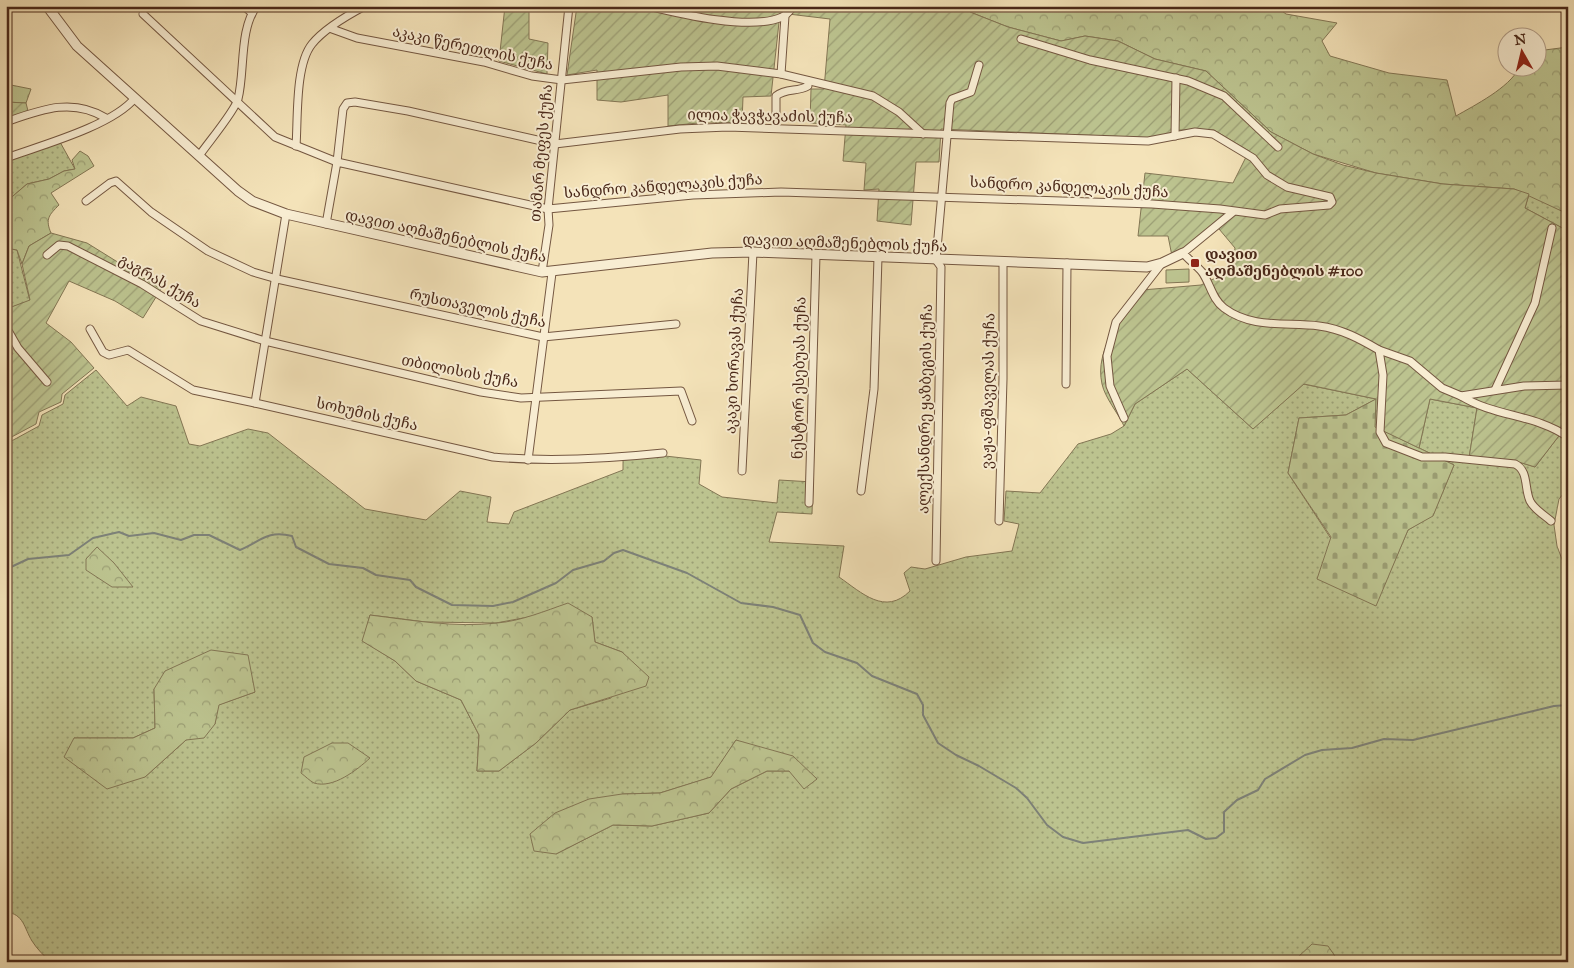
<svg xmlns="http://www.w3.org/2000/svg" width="1574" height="968" font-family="'IM FELL Great Primer','Noto Serif Georgian',serif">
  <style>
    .grass { fill: url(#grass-dots); stroke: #837654; fill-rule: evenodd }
    .forest { fill: url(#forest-crowns); stroke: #837654 }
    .cemetery { fill: url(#cemetery-stones); stroke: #837654 }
    .park { fill: #bcc38f; stroke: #837654 }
    .garden { fill: url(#garden-furrows); stroke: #837654 }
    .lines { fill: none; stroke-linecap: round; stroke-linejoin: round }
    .stream { stroke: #7d8178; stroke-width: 2 }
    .minor-casing { stroke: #745741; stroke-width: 9 }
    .tertiary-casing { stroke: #745741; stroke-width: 11 }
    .minor { stroke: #f8edd2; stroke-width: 7 }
    .tertiary { stroke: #f8edd2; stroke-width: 9 }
    .poi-dot { fill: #8f2418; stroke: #f8edd2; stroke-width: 2 }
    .labels { text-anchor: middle; stroke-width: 4; stroke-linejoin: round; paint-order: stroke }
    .street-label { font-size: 15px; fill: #4a2819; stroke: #f8edd2 }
    .poi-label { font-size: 15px; font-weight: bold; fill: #4a2819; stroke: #f8edd2; text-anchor: start }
  </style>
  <defs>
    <pattern id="grass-dots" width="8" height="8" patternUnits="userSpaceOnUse" patternTransform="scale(1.25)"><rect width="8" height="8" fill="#bcc38f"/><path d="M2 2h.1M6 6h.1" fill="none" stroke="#9b9e74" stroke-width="1.8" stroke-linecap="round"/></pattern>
    <pattern id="forest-crowns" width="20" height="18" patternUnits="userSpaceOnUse" patternTransform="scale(1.25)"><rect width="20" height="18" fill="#bcc38f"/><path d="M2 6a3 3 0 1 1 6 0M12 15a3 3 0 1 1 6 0" fill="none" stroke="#9b9e74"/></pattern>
    <pattern id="cemetery-stones" width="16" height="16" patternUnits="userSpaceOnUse" patternTransform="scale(1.25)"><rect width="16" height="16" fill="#bcc38f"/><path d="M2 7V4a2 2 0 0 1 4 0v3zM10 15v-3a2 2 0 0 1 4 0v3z" fill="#9b9e74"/></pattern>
    <pattern id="garden-furrows" width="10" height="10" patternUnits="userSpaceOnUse" patternTransform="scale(1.25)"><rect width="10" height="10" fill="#bcc38f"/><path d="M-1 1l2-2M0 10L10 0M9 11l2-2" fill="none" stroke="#9b9e74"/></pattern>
  </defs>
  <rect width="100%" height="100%" fill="#f4e3b9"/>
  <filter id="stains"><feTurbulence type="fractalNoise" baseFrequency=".004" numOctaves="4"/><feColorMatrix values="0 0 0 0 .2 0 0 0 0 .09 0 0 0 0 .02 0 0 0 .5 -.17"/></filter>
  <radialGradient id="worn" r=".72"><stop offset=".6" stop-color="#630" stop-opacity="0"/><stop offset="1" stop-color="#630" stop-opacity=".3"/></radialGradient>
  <!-- grass -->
  <g class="grass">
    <polygon points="60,142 75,169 64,171 49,179 27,184 6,202 6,161"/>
    <polygon points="1529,194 1568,214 1568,231 1525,208"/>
    <polygon points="6,248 17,250 30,301 6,309"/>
    <path d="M1187 369 1253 429 1303 384 1376 399 1346 415 1299 418 1288 473 1375 606 1408 530 1433 515 1454 465 1419 448 1430 399 1477 408 1469 458 1513 460 1535 467 1568 424V488L1559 499 1554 525 1557 546 1563 562 1568 564V962H1339L1328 947 1298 958 1299 962H51C44 956 37 949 32 941 24 928 24 914 6 912V444L39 426 42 415 63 404 65 395 96 370 127 406 141 397 176 406 189 444 200 446 248 429 268 433 365 509 426 520 460 491 491 497 487 522 509 524 514 512 623 470V460L665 456 701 460 699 484 722 497 777 503 779 480 813 482 812 514 777 512 769 542 844 546 839 577C862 593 885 616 910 591L904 573 911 567 925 569 966 557 1012 551 1019 524 1004 521 1006 491 1040 493 1078 444 1111 434 1124 426 1135 404ZM370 615 426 622 496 623 523 618 592 617 595 642 622 652 611 698 570 710 536 743 499 771H477L479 735 461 700 416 681 395 661 363 641ZM154 689 255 692 218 705 215 724 186 740 145 777 74 738H133L155 728ZM736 740 817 779 789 771H767L731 789 709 813 652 826 613 825 556 854 622 794 660 793 712 777Z"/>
  </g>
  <!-- forest -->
  <g class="forest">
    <path d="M965 6H1275L1286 14 1337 23 1322 41 1330 56 1389 73 1447 80 1456 116C1475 105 1509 88 1519 68H1536L1537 51 1568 47V214L1514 189 1443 184 1376 173 1313 154 1271 132 1206 71 1155 59 1118 41 1085 36 1061 41 1008 27 970 12Z"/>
    <polygon points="6,84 31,89 26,103 6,102"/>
    <path d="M80 151 88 156 94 166 51 193 59 205C49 215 45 219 51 233L29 246 22 264 17 250 6 248V202L27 184 49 179 64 171 75 169 72 160Z"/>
    <polygon points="97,547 114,563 133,587 112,587 86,570 86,559"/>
    <path d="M568 603 592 617 595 642 622 652 649 677 646 686 570 710 536 743 499 771H477L479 735 461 700 416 681 395 661 362 641 370 615C411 620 455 628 497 623 521 621 545 611 568 603Z"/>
    <polygon points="211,650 248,655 255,692 219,705 215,724 204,738 186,740 145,777 107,789 64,757 74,738 133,738 155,728 154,689 165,671"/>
    <polygon points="736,740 793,756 817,779 804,789 789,771 767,771 731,789 709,813 652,826 613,825 556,854 534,851 530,834 555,813 589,799 622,794 660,793 711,777"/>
    <path d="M332 743H348L370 758C357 770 333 789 314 783 310 781 305 776 301 773L304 757Z"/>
    <polygon points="1312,944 1328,946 1339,962 1299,962 1297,958"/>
  </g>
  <!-- cemetery -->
  <polygon class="cemetery" points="1376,399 1376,427 1454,465 1433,516 1408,530 1376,606 1317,579 1331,537 1288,473 1299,418 1346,415"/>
  <!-- park -->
  <polygon class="park" points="1189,269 1189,282 1166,283 1166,270"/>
  <!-- garden -->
  <g class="garden">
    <polygon points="505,6 529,6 529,39 548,43 547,74 499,61"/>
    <path d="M577 6H965L970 12 1008 27 1061 41 1085 36 1118 41 1155 59 1206 71 1271 132 1313 154 1343 165 1376 173 1443 184 1514 189 1529 194 1525 208 1568 231V424L1535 467 1512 460 1469 458 1477 408 1430 399 1419 448 1375 427 1376 399 1304 384 1253 429 1187 369 1135 404 1124 426C1118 413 1105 398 1102 384 1094 349 1123 316 1142 290L1201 285 1232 270 1235 248 1214 223 1183 252 1172 256 1168 236H1138L1145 173 1233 183 1249 151 1214 130H1180L1154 138 941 129 939 162H916L911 225 877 221 879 189 864 190 866 163 843 161 846 125 810 123 811 89H824L830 19 780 13 771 96 743 97 742 123 708 122 668 126V95L621 102 597 100V70L567 75Z"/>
    <polygon points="6,102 26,103 28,111 6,119"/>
    <polygon points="51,233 87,243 161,289 143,318 115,301 69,281 46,323 71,342 94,368 62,394 61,402 39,412 36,424 6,440 6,356 13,354 6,340 6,309 30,300 22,264 29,246"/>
  </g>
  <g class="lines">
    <!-- stream -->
    <path class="stream" d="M6 575 11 567 28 559 69 555 93 538 119 532 129 536 154 533 181 540 194 535H209L240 550C261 541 267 530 292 536L296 547 329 564 363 568 376 575 410 580 416 587 452 605 493 606 513 602 556 583 573 570 604 561 614 553 623 550 687 573 741 603 773 607 800 615 813 643 825 652 857 663 872 676 917 694 923 705V715L938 743 956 755 979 766 1016 788 1027 798 1047 825 1063 837 1083 843 1188 830 1206 839 1216 838 1224 832V812L1237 800 1258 790 1265 779 1305 755 1322 750 1352 748 1384 739 1413 740 1554 706 1568 705"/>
    <!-- minor casing -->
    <g class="minor-casing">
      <g id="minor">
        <polyline points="244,6 252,13"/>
        <path d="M648 6C681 14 751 31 782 17 787 15 790 10 794 6"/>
        <polyline points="143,14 275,137 337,162 548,209 693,195 781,192 1152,204 1220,209 1265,215 1280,209 1329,205 1332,202 1330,197 1287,187 1267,175 1253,158 1213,134 1195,132 1148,141 728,127 680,129 555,144 408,111 355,102 347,103 343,109 337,162 326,224"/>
        <polyline points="332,29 357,38 484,62 532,76 562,80 681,67 717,66 781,74 873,96 899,112 923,134"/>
        <polyline points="1021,39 1090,60 1188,81 1224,96 1278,147"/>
        <polyline points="781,74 785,16"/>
        <path d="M6 122C40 110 72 97 106 118"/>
        <path d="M776 128V96C786 88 798 92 808 86V81"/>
        <polyline points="1175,136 1176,78"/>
        <path d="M296 146C298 119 295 65 312 44 324 29 348 15 365 6"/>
        <path d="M199 156C207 144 235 111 238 99 245 72 239 28 257 6"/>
        <path d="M6 158C42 145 112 126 135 98"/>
        <polyline points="86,201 110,183 116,181 151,212 208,251 253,272 277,279 543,337 676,324"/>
        <path d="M1233 212 1183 253C1189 260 1197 266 1202 272 1210 283 1212 299 1224 308 1252 329 1286 322 1319 326 1342 329 1360 339 1379 350L1383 375 1380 432 1386 443 1422 457H1445L1515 464C1529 471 1524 488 1530 501 1534 509 1544 515 1551 521"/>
        <path d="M286 214 255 403 493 457C550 462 606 459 663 453"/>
        <polyline points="47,255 59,245 68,246 142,284 201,321 265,341 481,392 521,398 681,391 692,421"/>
        <polyline points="542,272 549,225 548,209 569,6"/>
        <polyline points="6,327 18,348 47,382"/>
        <polyline points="90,329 103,352 109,355 128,350 193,390 255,403"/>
        <polyline points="1379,350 1410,361 1442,388 1461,396 1524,386 1568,385"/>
        <polyline points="1066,384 1067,263"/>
        <polyline points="1495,390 1535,303 1552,228"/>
        <path d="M1461 396C1495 417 1535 414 1568 437"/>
        <polyline points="1124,418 1110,386 1107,356 1116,322 1162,263"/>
        <polyline points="528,460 552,273"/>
        <polyline points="742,471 753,252"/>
        <polyline points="861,491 874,389 878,257"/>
        <polyline points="809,503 816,255"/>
        <polyline points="999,521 1003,379 1003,262"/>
        <polyline points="936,561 941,267 936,260 950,103 952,99 971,92 979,65"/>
      </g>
    </g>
    <!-- tertiary casing -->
    <g class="tertiary-casing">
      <polyline id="tertiary" points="47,6 77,46 238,191 252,201 286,214 542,272 712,253 753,252 1147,267 1162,263 1183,253"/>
    </g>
    <!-- minor -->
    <use href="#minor" class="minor"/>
    <!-- tertiary -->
    <use href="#tertiary" class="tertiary"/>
  </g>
  <!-- markers -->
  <rect class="poi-dot" x="1190" y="258" width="10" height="10" rx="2.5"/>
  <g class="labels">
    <!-- street labels -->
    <g class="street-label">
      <text transform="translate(473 48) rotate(12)" y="5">აკაკი წერეთლის ქუჩა</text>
      <text transform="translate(770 116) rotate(1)" y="5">ილია ჭავჭავაძის ქუჩა</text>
      <text transform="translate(541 153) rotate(-85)" y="5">თამარ მეფეს ქუჩა</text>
      <text transform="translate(663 186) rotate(-4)" y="5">სანდრო კანდელაკის ქუჩა</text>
      <text transform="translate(1069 187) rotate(3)" y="5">სანდრო კანდელაკის ქუჩა</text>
      <text transform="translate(446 236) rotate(12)" y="5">დავით აღმაშენებლის ქუჩა</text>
      <text transform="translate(845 243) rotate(2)" y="5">დავით აღმაშენებლის ქუჩა</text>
      <text transform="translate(160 281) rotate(30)" y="5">გაგრას ქუჩა</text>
      <text transform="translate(478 308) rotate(12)" y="5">რუსთაველის ქუჩა</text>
      <text transform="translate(734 361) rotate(-87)" y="5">აკაკი ხორავას ქუჩა</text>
      <text transform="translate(460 371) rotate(11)" y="5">თბილისის ქუჩა</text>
      <text transform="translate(799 378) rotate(-89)" y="5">ნესტორ ესებუას ქუჩა</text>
      <text transform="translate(988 391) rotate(-89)" y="5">ვაჟა-ფშაველას ქუჩა</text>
      <text transform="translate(925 409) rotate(-89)" y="5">ალექსანდრე ყაზბეგის ქუჩა</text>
      <text transform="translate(367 414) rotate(13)" y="5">სოხუმის ქუჩა</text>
    </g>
    <!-- poi labels -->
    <g class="poi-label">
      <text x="1205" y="259">დავით<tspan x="1205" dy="17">აღმაშენებლის #100</tspan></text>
    </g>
  </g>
  <!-- margin -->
  <rect width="1574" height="968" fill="none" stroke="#f4e3b9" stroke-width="25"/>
  <rect x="8" y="8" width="1559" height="953" fill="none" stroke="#4a2819" stroke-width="2.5"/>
  <rect x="12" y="12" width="1549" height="943" fill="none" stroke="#4a2819"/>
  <!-- north arrow -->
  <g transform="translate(1522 52) rotate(352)"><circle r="24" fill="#f8edd2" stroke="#b29e88"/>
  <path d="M0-4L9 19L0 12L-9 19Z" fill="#8f2418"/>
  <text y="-8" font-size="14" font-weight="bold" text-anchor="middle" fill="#4a2819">N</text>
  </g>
  <rect width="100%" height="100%" filter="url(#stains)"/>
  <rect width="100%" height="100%" fill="url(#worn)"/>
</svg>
